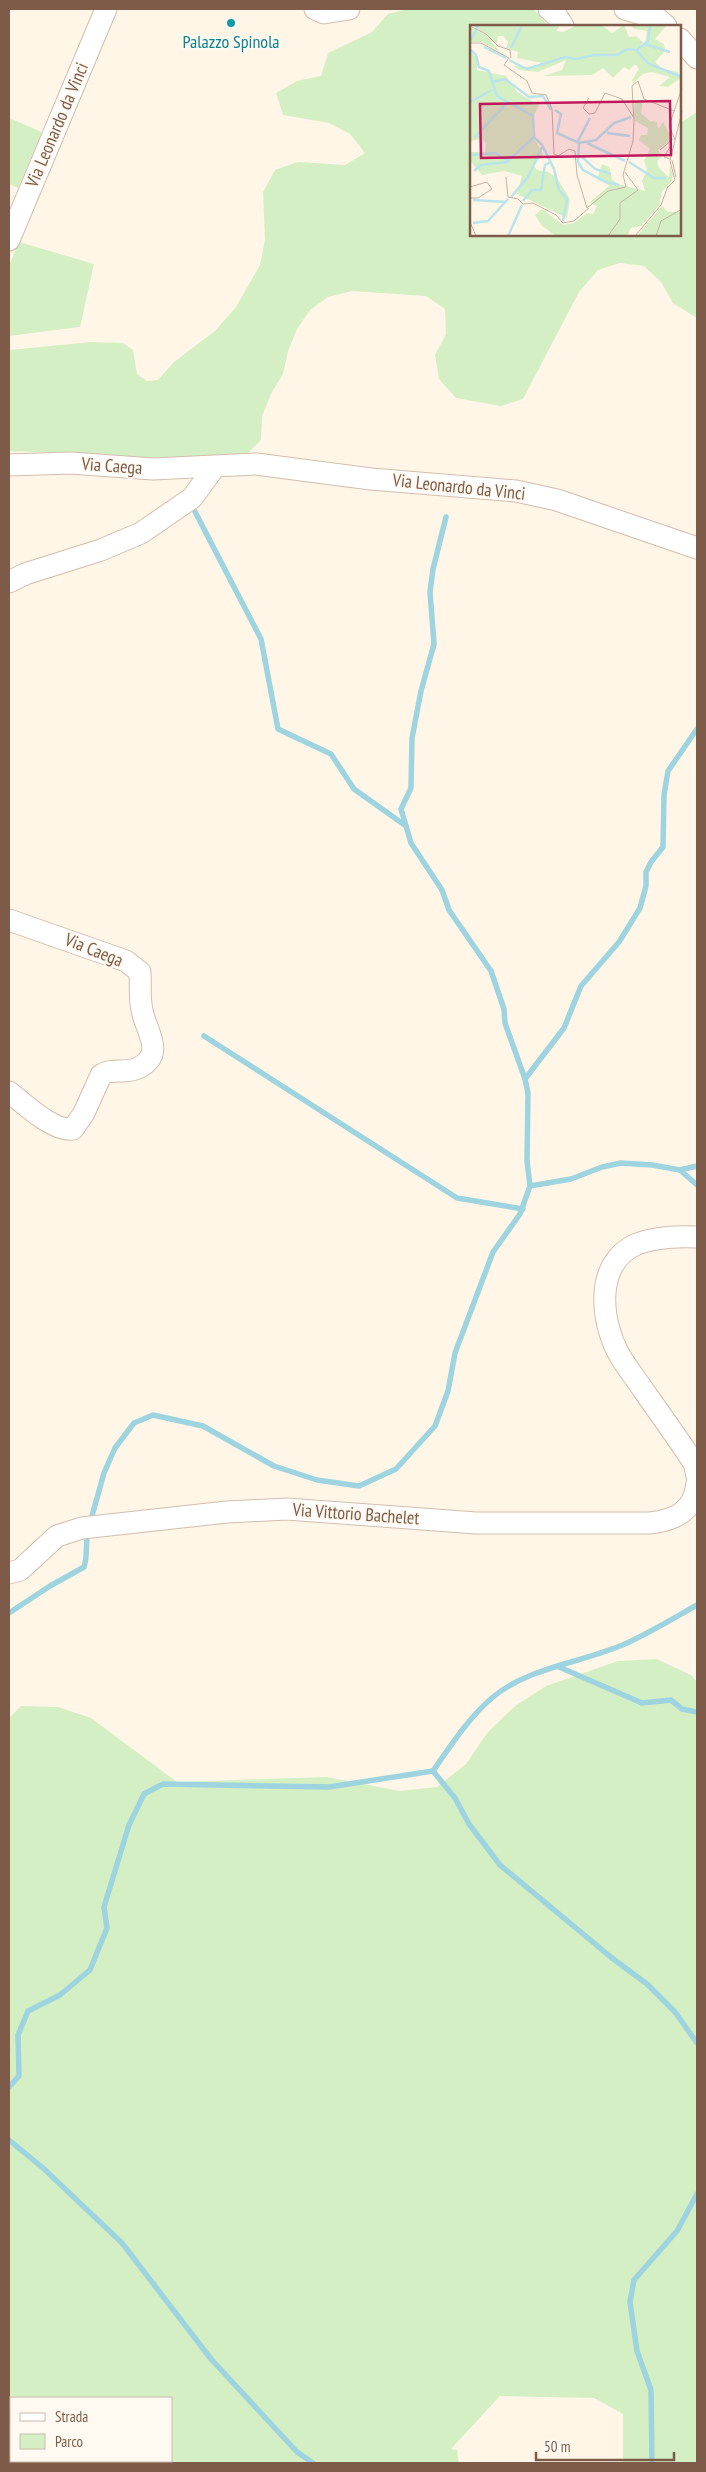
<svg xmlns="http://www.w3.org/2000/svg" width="706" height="2472" font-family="'PT Sans Narrow',sans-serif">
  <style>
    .green { fill: #d5efc4; fill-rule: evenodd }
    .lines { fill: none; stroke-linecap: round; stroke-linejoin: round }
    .stream { stroke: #9ed4df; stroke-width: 5.5 }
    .street-casing { stroke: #d3bdac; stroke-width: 23 }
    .street { stroke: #fff; stroke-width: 21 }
    .culture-dot { fill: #0f9aa8; stroke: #fffaf1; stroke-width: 2 }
    .labels { text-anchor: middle; stroke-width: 4; stroke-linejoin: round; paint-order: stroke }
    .culture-label { font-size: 18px; fill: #0d838f; stroke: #fffaf1 }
    .street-label { font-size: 18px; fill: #7d5b48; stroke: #fffaf1 }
    .inset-river { fill: none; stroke: #b9e4eb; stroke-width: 2.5 }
    .inset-road { fill: none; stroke: #c7b3a3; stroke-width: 1 }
    .view { fill: #c2185b; fill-opacity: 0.15; stroke: #c2185b; stroke-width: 2.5 }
    .inset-edge { fill: none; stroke: #7d5b48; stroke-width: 2.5 }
  </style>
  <rect width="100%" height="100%" fill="#fff6e8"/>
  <!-- green -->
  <g class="green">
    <polygon points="408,9 534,9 548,26 471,26 471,235 680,235 680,123 697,112 697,318 673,303 661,282 644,266 620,263 598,270 579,292 523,399 501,406 456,398 439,379 435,355 446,334 445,309 426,296 352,291 328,297 310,310 297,329 288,351 283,374 271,394 262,416 261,440 248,453 163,460 90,454 9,451 9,350 91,342 123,343 133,350 137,374 147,381 158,380 174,362 215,331 236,307 260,265 265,240 263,192 275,170 298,162 345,165 365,153 350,134 329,123 283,115 276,93 297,81 321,76 328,53 372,32 388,14"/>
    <polygon points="9,118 42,132 18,188 9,184"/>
    <polygon points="19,242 94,264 80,327 9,336 9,266"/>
    <path d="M657 1659 691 1675 697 1682V2463H623V2414L594 2398 500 2396 451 2449 457 2450 459 2463H9V1718L21 1706 58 1707 91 1718 177 1782 327 1777 400 1791 437 1787 466 1764 488 1732 515 1706 546 1686 618 1661ZM11 2398H171V2461H11Z"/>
  </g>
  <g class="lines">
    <!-- stream -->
    <g class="stream">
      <polyline points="406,826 401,809 411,788 412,738 421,691 434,644 430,592 433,569 446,517"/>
      <polyline points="204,1036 457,1198 523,1209"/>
      <polyline points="525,1079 564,1028 581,986 619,942 640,908 646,886 646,872 651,862 663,847 664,795 668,771 697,729"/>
      <polyline points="680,1170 697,1166"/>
      <polyline points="530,1186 571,1179 602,1167 621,1163 652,1165 680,1170 697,1185"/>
      <polyline points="90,1523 104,1473 115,1448 134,1423 153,1415 203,1426 274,1466 317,1480 359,1486 396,1469 435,1426 448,1391 455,1353 493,1252 520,1214 530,1186 527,1161 528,1093 525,1079 505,1023 504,1009 491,971 449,910 442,890 411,843 406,826 354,789 331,754 278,729 261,639 191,504"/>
      <path d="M9 1613 50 1586 84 1567C88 1555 85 1544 88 1532"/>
      <polyline points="559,1667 642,1703 671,1700 682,1709 697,1712"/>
      <polyline points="433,1771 455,1798 469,1824 500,1865 612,1958 647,1984 675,2012 697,2043"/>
      <path d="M9 2087 19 2076 18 2035 28 2011 60 1995 90 1970 107 1928 104 1907 129 1825 144 1794 163 1784 329 1787 433 1771C451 1745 469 1717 493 1697 531 1666 583 1663 627 1643 651 1632 674 1618 697 1605"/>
      <polyline points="9,2140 43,2168 122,2243 211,2359 297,2452 313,2463"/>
      <polyline points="652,2463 651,2390 637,2351 630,2302 634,2280 677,2231 697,2194"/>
    </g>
    <!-- street casing -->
    <g class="street-casing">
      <g id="street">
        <polyline points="315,9 324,13 349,9"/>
        <polyline points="549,9 556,15 563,26"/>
        <polyline points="625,9 658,19 666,26"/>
        <polyline points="680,39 697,58"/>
        <polyline points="9,240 106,9"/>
        <polyline points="9,465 71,463 153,469 256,464 371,479 516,491 557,500 697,548"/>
        <polyline points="9,582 25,574 101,550 141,533 192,498 214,468"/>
        <path d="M9 920 126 961 140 972C141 985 139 998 142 1010 145 1030 167 1054 138 1068 126 1074 111 1068 101 1075L84 1113 73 1129C53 1132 24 1103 9 1092"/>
        <path d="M697 1237C678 1236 655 1237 637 1244 593 1263 601 1323 620 1356 627 1368 636 1379 644 1391 661 1415 678 1439 694 1463L697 1476"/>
        <path d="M9 1573 20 1570 57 1536 82 1528 227 1512 287 1509 476 1523H650C676 1520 694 1511 697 1483"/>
      </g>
    </g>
    <!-- street -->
    <use href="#street" class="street"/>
  </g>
  <!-- markers -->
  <circle class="culture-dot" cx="231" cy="23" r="5"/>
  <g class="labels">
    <!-- culture labels -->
    <g class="culture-label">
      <text x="231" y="48">Palazzo Spinola</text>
    </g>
    <!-- street labels -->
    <g class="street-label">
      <text transform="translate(57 125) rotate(-67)" y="6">Via Leonardo da Vinci</text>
      <text transform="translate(112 466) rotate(4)" y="6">Via Caega</text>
      <text transform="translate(459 487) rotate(6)" y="6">Via Leonardo da Vinci</text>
      <text transform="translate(94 950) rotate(22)" y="6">Via Caega</text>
      <text transform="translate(356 1514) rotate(4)" y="6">Via Vittorio Bachelet</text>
    </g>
  </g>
  <!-- overview -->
  <g transform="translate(470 25)">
    <rect width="211" height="211" fill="#fff6e8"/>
    <path d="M2 0H90L86 6 93 7 107 0H131L142 8 154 0 159 12 166 11 175 19 177 6 164 4 161 0H197L185 14 194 19 195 26 185 37 193 44 208 47 211 53 198 62 189 61 200 52 182 47 173 49 163 58 162 55 169 44 165 39 159 45 154 42 143 53 133 43 122 50 73 51 92 45 96 35 68 47 49 45 44 41 64 42 72 38 47 33 48 27 36 23 38 17 33 11H28L27 18ZM0 2 16 10 30 27 12 17H0ZM0 26 8 35 7 45 36 51 47 67 69 80 63 92 62 109 73 129 64 141 67 145 78 147 87 153 100 174 97 193 47 169 52 151 34 146 12 150 0 136V127H15L16 118 12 114 0 116ZM173 75 171 88 180 96 187 97 188 104 193 97 202 114 188 125 192 131 187 136 189 143 199 152 200 140 203 150 201 158 192 166 189 181 171 201 161 203 157 211H86L72 201 65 190 72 184 93 200 104 198 117 188 123 189 127 181 119 178 139 161 134 156 127 155 132 139 139 142 142 154 148 159 175 166 172 156 177 144 174 136 180 124 169 115 171 110H177L178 103 165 96 164 89 165 76ZM192 181 198 187H211V211H167Z" fill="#d5efc4"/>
    <path class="inset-river" d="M0 16 9 0M175 19 200 27M14 22 36 33M41 23 52 0M0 24 6 30 9 42 19 46 27 71 63 91 64 112 72 120 84 144 89 165 97 174 93 196M167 26 179 39 212 52M39 35 57 44 95 32 106 34 124 30H147L157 24 167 25 178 16 180 0M22 57 35 54 59 72 73 71 81 85M0 77 22 65M85 85 91 89 87 108 109 118 126 115 144 98 161 92M137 108 160 111M4 113 36 79M108 116 120 93M109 118 108 137 113 145 136 157 149 160M117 118 155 136M2 130 25 128 38 136M111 131 125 144 141 149M159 137 184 153H196M4 146 11 140 37 137 64 112M41 172 58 152 72 122M3 175 36 177M53 176 62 165H71L75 140 80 137M3 198 18 196 38 174M38 211 52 180"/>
    <path class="inset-road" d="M0 1 16 9 28 21 40 25 41 33M0 18H11L39 33 34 40 57 56 62 68 76 70 82 84 84 129 88 131 99 124 105 126 107 150 117 183 138 166 156 162 153 150 163 116 164 96 162 61 168 56 174 74 204 86M119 73 113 83 119 89 125 88 135 68 152 74 164 93M205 115 199 101 212 63M200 122 194 132 200 134M190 125 203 114M202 135 206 152M36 152 38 172 48 174 53 179 63 178 86 190 93 198 104 196 119 183M0 162 17 157 22 164 8 173H0M197 163 205 155 200 136 212 86M0 197 6 211M138 211 150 194V178L168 165 155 147M165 211 191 180 198 161M186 211 191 196 212 184"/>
    <path class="view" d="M200 76 201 130 11 133 10 79Z"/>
    <rect width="211" height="211" class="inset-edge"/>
  </g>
  <!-- border -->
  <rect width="706" height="2472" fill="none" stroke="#7d5b48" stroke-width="20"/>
  <!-- legend -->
  <rect x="10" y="2397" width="162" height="65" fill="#fffaf1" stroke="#cbbaad"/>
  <rect x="20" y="2413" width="25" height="8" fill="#ffffff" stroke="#cbbaad"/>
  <text x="55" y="2422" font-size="15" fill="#7d5b48">Strada</text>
  <rect x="20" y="2434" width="25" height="15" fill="#d5efc4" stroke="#cbbaad"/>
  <text x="55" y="2447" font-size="15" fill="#7d5b48">Parco</text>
  <!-- scale -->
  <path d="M536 2452v8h138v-8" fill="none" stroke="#7d5b48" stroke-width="2.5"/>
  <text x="544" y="2452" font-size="15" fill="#7d5b48" stroke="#fffaf1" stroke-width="4" paint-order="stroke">50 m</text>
</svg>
